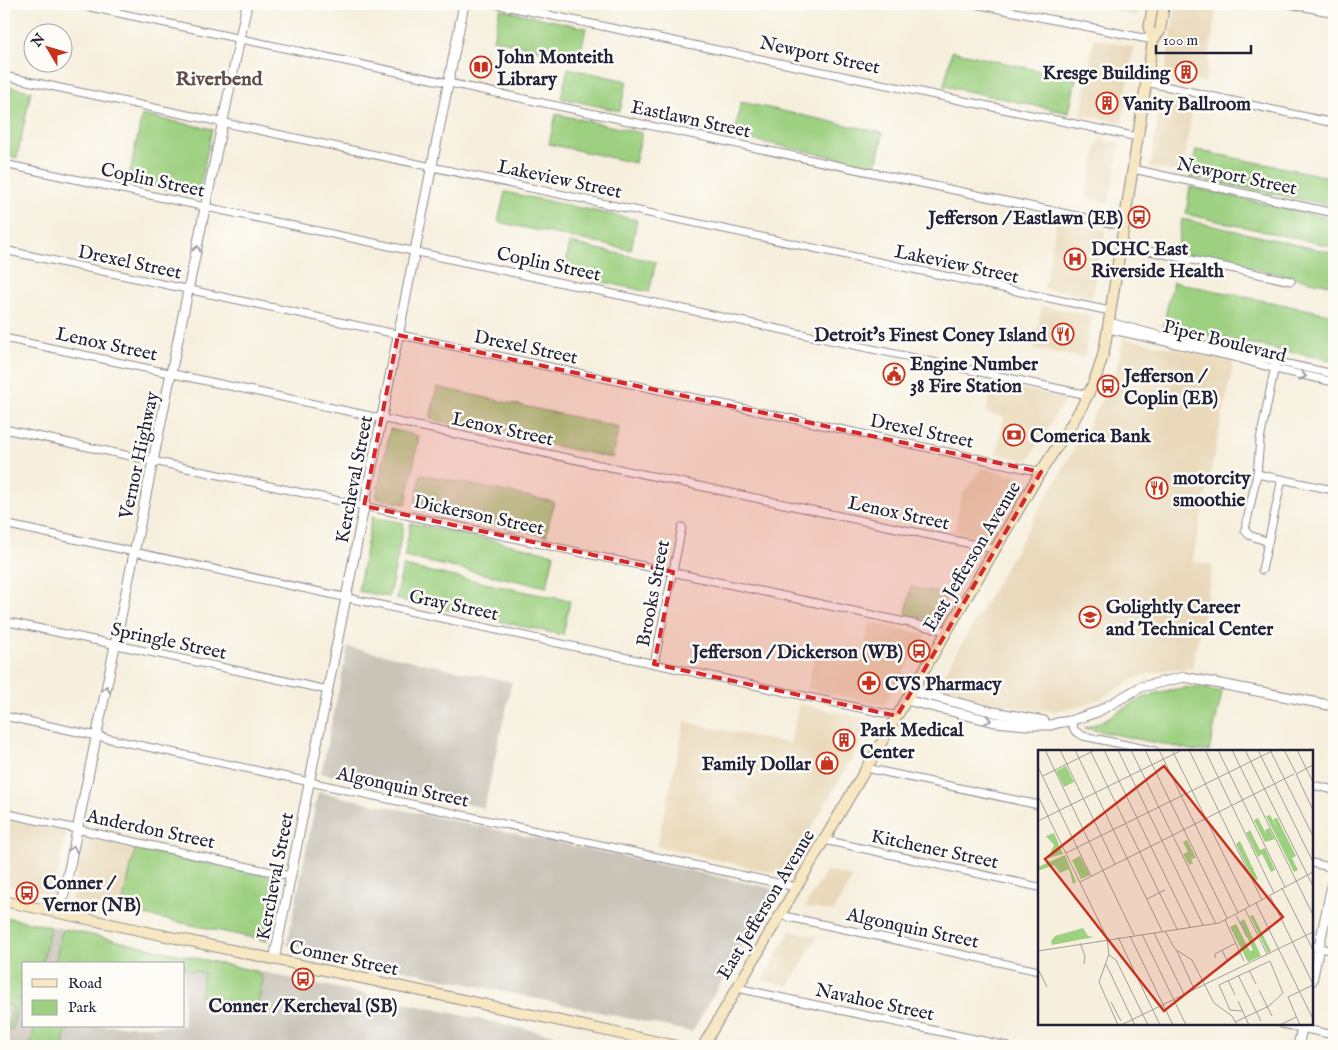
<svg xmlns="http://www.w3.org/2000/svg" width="1338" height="1050" font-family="'IM FELL English',serif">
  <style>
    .built { fill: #e9d9ba }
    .industrial { fill: #c9c3b8; fill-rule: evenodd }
    .green { fill: #9dd080; stroke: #60795e }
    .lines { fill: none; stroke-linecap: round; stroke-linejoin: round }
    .minor-casing { stroke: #8c888c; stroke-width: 9 }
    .tertiary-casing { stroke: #8c888c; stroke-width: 11 }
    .secondary-casing { stroke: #8c888c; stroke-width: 12 }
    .minor { stroke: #fff; stroke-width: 7 }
    .tertiary { stroke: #fff; stroke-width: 9 }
    .secondary { stroke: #f7e8c3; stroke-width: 10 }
    .oneway { stroke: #9c9ca7 }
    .marked { fill: #d62828; fill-opacity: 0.2; stroke: #d62828; stroke-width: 4; stroke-dasharray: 10 6; stroke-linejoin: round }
    .labels { text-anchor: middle; stroke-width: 5; stroke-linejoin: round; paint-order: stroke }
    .street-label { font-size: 19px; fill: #22223b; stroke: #fdfcf7 }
    .poi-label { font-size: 19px; font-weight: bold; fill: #22223b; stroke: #fdfcf7; text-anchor: start }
    .neighbourhood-label { font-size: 20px; font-weight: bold; fill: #5e4c4d; stroke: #fdfcf7 }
    .inset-road { fill: none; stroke: #a19d9c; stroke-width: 1 }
    .view { fill: #c8321e; fill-opacity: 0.15; stroke: #c8321e; stroke-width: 2.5 }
    .inset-edge { fill: none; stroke: #22223b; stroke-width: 2.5 }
  </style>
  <rect width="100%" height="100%" fill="#fdfcf7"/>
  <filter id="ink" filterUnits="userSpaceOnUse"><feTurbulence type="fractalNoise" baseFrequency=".02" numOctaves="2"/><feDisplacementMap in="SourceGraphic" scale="10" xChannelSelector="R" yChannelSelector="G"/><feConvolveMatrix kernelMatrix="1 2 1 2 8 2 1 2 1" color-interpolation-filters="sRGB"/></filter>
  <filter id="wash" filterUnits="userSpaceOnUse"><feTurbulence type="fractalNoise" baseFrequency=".0096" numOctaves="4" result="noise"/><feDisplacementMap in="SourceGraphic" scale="20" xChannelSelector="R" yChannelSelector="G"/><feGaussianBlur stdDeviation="1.12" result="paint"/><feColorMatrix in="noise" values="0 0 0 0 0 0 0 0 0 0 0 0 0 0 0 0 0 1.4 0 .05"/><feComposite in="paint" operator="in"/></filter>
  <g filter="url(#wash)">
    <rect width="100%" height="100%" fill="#f6efdd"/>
    <!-- built -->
    <g class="built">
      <polygon points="1096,4 1139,4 1137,16 1096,6"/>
      <polygon points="1176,4 1217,4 1205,83 1165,75"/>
      <polygon points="1094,38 1133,47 1122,123 1081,115"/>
      <polygon points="1161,99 1193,105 1182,173 1150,166"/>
      <polygon points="1099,139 1120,143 1109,203 1085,197"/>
      <polygon points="1057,221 1105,230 1092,297 1044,288"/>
      <polygon points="1042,306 1092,316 1084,358 1034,349"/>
      <polygon points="1123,338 1234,361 1192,561 1213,566 1192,668 1171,669 1144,675 1128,682 1102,698 1078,707 1054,711 1024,709 936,689 1114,380"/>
      <polygon points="993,383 1066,398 1028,461 996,454 1004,417 986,413"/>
      <polygon points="982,468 1018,476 983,539 953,533 962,495"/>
      <polygon points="870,622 926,635 884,705 807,689 815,652 862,661"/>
      <polygon points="799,704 874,720 784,875 657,846 685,722 790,744"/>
      <polygon points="4,819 66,832 53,895 4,884"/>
      <polygon points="84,838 135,849 121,910 71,900"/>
      <polygon points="826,871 853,877 833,912 805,907"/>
      <polygon points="790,931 817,937 789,986 763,980"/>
    </g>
    <!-- industrial -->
    <g class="industrial">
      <polygon points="348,647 512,682 484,808 321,773"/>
      <polygon points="318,792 775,889 692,1032 287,945"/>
      <path d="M4 916 604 1046H4ZM24 964H184V1026H24Z"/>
    </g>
    <!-- green -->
    <g class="green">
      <polygon points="500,9 586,28 579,59 493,39"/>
      <polygon points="952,51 1076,79 1069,113 944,86"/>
      <polygon points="568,68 627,81 620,111 561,98"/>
      <polygon points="4,86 31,91 17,158 4,155"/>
      <polygon points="741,102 883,133 876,166 734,136"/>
      <polygon points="556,114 642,133 635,163 549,144"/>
      <polygon points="142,115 212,129 198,196 128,181"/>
      <polygon points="1196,150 1334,178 1334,206 1190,177"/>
      <polygon points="1190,187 1334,219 1334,247 1186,214"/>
      <polygon points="505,192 637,220 631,250 498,222"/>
      <polygon points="1182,219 1334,253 1334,286 1177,252"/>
      <polygon points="570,243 656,262 649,292 563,273"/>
      <polygon points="1173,282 1334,315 1334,361 1163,326"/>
      <polygon points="437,387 619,427 612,458 430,419"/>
      <polygon points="390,429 419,436 406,504 376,498"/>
      <polygon points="421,474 554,502 546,536 415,507"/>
      <polygon points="372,517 404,523 389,597 358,591"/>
      <polygon points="411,523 554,554 547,587 404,557"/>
      <polygon points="403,566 570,601 563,635 396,599"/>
      <polygon points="911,587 948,595 934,620 906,614"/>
      <path d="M1197 687 1222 692 1209 751H1196L1084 728C1103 723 1116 712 1133 703 1153 692 1174 688 1197 687Z"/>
      <polygon points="135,849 280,878 267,941 121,910"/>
      <polygon points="4,917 48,926 50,928 42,964 24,964 24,998 19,998 12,1031 8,1029 13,1007 4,1004"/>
      <polygon points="65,929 259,972 263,980 257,1008 200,995 204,973 184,969 184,964 55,964 61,934"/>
      <polygon points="35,1026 71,1026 65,1034 63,1046 30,1046"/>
    </g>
  </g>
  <g filter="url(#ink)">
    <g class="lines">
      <!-- minor casing -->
      <g class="minor-casing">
        <g id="minor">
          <polyline points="76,4 1124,226"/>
          <polyline points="495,4 1138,137"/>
          <polyline points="975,4 1153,40"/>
          <polyline points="1290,4 1334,13"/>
          <polyline points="4,76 1110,311"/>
          <polyline points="1146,82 1334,123"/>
          <polyline points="4,164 1088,395"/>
          <polyline points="1133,169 1334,213"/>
          <polyline points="1121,245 1291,281"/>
          <polyline points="4,250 1041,472"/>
          <polyline points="1109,322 1169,338 1334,374"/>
          <polyline points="1108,329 1234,357 1275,369 1334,382"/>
          <polyline points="4,338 995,549"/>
          <polyline points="4,429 947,631"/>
          <polyline points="1257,474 1333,490 1334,487"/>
          <polyline points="4,524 897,716"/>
          <polyline points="1268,542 1249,535 1245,530 1257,474 1260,440 1275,366"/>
          <polyline points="1262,570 1282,479"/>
          <polyline points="4,621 328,690"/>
          <polyline points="654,664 682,527"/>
          <polyline points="4,716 796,887"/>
          <polyline points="1070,721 1075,731 1083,736 1155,751"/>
          <polyline points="866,768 1039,805"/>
          <polyline points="1312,785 1334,790"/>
          <polyline points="4,813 290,876"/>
          <polyline points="824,840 1039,887"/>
          <polyline points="1312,863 1334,868"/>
          <polyline points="779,915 1039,971"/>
          <polyline points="1312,946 1334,951"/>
          <polyline points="737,988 1007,1046"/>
          <polyline points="1282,1024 1334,1035"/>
        </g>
      </g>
      <!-- tertiary casing -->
      <g class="tertiary-casing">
        <g id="tertiary">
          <polyline points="911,691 994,712 1044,721"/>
          <polyline points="906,700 995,722 1026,725 1051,725 1057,723 1070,721 1097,712 1141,687 1184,677 1334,706"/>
          <polyline points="60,913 247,4"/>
          <polyline points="274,960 464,4"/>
          <polyline points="1312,981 1334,875"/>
          <polyline points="1298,1046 1303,1024"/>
        </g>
      </g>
      <!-- secondary casing -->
      <g class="secondary-casing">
        <g id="secondary">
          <polyline points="1153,40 1160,31 1164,4"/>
          <polyline points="4,901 677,1046"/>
          <path d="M703 1046 1034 483C1060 439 1095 398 1105 346L1153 40 1149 29 1153 4"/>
        </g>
      </g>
      <!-- minor -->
      <use href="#minor" class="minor"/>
      <!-- tertiary -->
      <use href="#tertiary" class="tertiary"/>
      <!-- secondary -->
      <use href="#secondary" class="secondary"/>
    </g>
    <!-- one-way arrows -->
    <defs><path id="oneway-chevron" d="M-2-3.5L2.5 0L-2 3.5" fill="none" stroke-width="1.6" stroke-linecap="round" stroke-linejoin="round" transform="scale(1.25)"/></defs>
    <g class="oneway">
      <use href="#oneway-chevron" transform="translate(197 249) rotate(-78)"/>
      <use href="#oneway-chevron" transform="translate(1303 376) rotate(12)"/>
      <use href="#oneway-chevron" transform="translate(106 689) rotate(-78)"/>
      <use href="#oneway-chevron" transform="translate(988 720) rotate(13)"/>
      <use href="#oneway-chevron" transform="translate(73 849) rotate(-78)"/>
    </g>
  </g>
  <!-- marked area -->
  <path class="marked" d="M398 335 1041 472 897 716 654 664 673 572 364 506Z"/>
  <!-- icons -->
  <defs>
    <g id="library-ring" transform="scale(1.125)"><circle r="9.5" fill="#fdfcf7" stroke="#c8321e" stroke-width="1.5"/><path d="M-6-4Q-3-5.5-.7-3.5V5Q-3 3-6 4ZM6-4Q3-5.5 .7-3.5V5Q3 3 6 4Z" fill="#c8321e"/></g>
    <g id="building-ring" transform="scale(1.125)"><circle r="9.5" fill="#fdfcf7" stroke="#c8321e" stroke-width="1.5"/><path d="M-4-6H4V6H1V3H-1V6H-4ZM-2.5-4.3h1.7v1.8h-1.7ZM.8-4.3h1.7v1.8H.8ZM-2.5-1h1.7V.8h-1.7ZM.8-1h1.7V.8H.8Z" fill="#c8321e"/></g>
    <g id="bus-ring" transform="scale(1.125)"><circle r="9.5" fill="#fdfcf7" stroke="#c8321e" stroke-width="1.5"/><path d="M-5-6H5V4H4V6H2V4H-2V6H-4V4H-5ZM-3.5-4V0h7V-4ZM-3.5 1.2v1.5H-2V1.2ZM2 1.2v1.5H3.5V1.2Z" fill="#c8321e"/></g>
    <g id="hospital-ring" transform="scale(1.125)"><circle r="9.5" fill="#fdfcf7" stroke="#c8321e" stroke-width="1.5"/><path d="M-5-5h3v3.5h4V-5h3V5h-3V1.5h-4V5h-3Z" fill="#c8321e"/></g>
    <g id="restaurant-ring" transform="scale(1.125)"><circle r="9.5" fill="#fdfcf7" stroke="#c8321e" stroke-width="1.5"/><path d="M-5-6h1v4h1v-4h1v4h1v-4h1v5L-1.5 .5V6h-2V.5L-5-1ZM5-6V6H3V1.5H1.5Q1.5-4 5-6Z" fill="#c8321e"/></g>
    <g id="civic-ring" transform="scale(1.125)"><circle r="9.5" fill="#fdfcf7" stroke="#c8321e" stroke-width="1.5"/><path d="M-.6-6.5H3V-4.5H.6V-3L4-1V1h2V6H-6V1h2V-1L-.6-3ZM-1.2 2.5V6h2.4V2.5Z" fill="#c8321e"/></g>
    <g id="bank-ring" transform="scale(1.125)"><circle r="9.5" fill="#fdfcf7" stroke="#c8321e" stroke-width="1.5"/><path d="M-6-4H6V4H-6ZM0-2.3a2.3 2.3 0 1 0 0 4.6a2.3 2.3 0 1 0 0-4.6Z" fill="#c8321e"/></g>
    <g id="school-ring" transform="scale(1.125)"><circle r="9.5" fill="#fdfcf7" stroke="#c8321e" stroke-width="1.5"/><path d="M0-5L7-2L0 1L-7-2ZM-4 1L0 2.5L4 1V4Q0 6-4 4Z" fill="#c8321e"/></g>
    <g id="pharmacy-ring" transform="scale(1.125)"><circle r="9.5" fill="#fdfcf7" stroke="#c8321e" stroke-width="1.5"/><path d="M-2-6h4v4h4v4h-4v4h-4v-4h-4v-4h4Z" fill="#c8321e"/></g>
    <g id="shop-ring" transform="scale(1.125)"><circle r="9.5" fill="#fdfcf7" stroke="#c8321e" stroke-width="1.5"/><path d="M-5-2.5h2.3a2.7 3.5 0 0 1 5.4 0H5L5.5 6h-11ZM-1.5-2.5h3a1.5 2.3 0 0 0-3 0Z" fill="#c8321e"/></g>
  </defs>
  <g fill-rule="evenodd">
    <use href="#library-ring" x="481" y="67"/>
    <use href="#building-ring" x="1186" y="72"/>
    <use href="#building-ring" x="1107" y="103"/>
    <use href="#bus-ring" x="1139" y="217"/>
    <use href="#hospital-ring" x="1075" y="259"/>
    <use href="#restaurant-ring" x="1063" y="334"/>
    <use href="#civic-ring" x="894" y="374"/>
    <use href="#bus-ring" x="1108" y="386"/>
    <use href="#bank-ring" x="1014" y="435"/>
    <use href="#restaurant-ring" x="1157" y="488"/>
    <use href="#school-ring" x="1090" y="617"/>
    <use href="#bus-ring" x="919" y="651"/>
    <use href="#pharmacy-ring" x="869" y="683"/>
    <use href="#building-ring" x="844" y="740"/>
    <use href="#shop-ring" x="827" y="763"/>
    <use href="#bus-ring" x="27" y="893"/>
    <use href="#bus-ring" x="303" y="979"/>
  </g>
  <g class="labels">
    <!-- street labels -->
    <g class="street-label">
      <text transform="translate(820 54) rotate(12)" y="7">Newport Street</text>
      <text transform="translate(691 118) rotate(12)" y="7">Eastlawn Street</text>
      <text transform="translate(1237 175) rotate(12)" y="7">Newport Street</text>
      <text transform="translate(560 178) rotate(12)" y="7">Lakeview Street</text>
      <text transform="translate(153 179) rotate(12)" y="7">Coplin Street</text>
      <text transform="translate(130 261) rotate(12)" y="7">Drexel Street</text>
      <text transform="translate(549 263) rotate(12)" y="7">Coplin Street</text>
      <text transform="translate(957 263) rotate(12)" y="7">Lakeview Street</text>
      <text transform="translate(1225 340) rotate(14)" y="7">Piper Boulevard</text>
      <text transform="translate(107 343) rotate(12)" y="7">Lenox Street</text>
      <text transform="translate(526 346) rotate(12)" y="7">Drexel Street</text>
      <text transform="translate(503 428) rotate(12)" y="7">Lenox Street</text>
      <text transform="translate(922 430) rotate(12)" y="7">Drexel Street</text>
      <text transform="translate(138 455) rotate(-78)" y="7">Vernor Highway</text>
      <text transform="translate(353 479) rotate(-79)" y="7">Kercheval Street</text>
      <text transform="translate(899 512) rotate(12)" y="7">Lenox Street</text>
      <text transform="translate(479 514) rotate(12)" y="7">Dickerson Street</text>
      <text transform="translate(971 556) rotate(-59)" y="7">East Jefferson Avenue</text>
      <text transform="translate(652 593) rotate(-79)" y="7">Brooks Street</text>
      <text transform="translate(454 604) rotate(12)" y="7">Gray Street</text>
      <text transform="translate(169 640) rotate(12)" y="7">Springle Street</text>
      <text transform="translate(403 786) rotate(12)" y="7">Algonquin Street</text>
      <text transform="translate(151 828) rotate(12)" y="7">Anderdon Street</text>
      <text transform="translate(935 848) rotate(12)" y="7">Kitchener Street</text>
      <text transform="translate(274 876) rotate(-79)" y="7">Kercheval Street</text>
      <text transform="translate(765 904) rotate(-59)" y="7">East Jefferson Avenue</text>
      <text transform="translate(913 927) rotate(12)" y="7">Algonquin Street</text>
      <text transform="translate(344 957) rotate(12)" y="7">Conner Street</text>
      <text transform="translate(875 1001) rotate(12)" y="7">Navahoe Street</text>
    </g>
    <!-- poi labels -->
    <g class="poi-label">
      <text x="497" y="63">John Monteith<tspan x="497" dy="22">Library</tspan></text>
      <text x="1170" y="79" text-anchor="end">Kresge Building</text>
      <text x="1123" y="110">Vanity Ballroom</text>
      <text x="1123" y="224" text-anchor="end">Jefferson / Eastlawn (EB)</text>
      <text x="1091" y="255">DCHC East<tspan x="1091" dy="22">Riverside Health</tspan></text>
      <text x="1047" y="341" text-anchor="end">Detroit's Finest Coney Island</text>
      <text x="910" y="370">Engine Number<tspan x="910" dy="22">38 Fire Station</tspan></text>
      <text x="1124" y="382">Jefferson /<tspan x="1124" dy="22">Coplin (EB)</tspan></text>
      <text x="1030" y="442">Comerica Bank</text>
      <text x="1173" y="484">motorcity<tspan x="1173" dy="22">smoothie</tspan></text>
      <text x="1106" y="613">Golightly Career<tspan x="1106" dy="22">and Technical Center</tspan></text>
      <text x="903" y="658" text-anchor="end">Jefferson / Dickerson (WB)</text>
      <text x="885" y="690">CVS Pharmacy</text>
      <text x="860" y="736">Park Medical<tspan x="860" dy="22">Center</tspan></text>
      <text x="811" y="770" text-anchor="end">Family Dollar</text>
      <text x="43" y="889">Conner /<tspan x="43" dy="22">Vernor (NB)</tspan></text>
      <text x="303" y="1012" text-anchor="middle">Conner / Kercheval (SB)</text>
    </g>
    <!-- neighbourhood labels -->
    <g class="neighbourhood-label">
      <text x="219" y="85">Riverbend</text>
    </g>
  </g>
  <!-- overview -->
  <g transform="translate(1038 750)">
    <rect width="275" height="275" fill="#f6efdd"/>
    <path d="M28 16 36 32 26 37 18 21ZM232 65 240 80 235 69 239 68 258 106 254 108 260 120 256 122 228 66ZM220 68 228 84 227 80 231 78 237 89 227 92 216 70ZM212 80 222 100 227 98 237 120 233 122 224 104 220 107 208 83ZM16 83 25 104 10 108 16 95 8 86ZM149 90 158 108 154 109 152 106 155 113 151 115 145 104 150 102 145 92ZM202 91 220 129 216 131 198 94ZM27 105 38 132 35 134 31 119 22 123 16 115 0 121V117ZM42 106 52 125 43 129 34 110ZM215 165 233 201 230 203 212 166ZM206 169 223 206 210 212 192 177 198 174 212 201 215 200 202 172ZM45 178 50 186 56 187 14 195 13 191 17 186Z" fill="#9dd080"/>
    <path class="inset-road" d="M7 0 96 185M22 0 77 114M37 0 124 181M52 0 139 179M66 0 152 177M80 0 165 175M93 0 178 174M107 0 189 168M121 0 200 163M134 0 211 156M151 0 224 150M167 0 236 143M180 0 247 137M194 0 275 165M207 0 275 136M220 0 275 112M246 0 258 23M259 0 275 32M233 2 275 86M0 17 53 126M258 24 275 60M258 24 275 15M5 26 57 0M0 46 69 188M0 71 144 0M28 103 236 0M42 132 256 24M244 138 275 200M232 146 275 234M109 149 127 140M218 153 275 269M207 159 229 204M198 165 209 187M187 170 206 211M127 181 137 199 154 210 176 253 194 266 199 275M116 183 146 244M104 184 148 275M92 186 135 275M80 187 122 275M69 189 71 204 61 232 80 275M42 193 47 206 46 214M184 200 189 210 203 203M0 201 181 173 275 122M139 201 156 239M71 205 78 210 110 275M177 208V204L198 193M68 214 97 275M0 219 9 237M211 220 218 234M200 225 223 271M190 230 197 245M221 240 234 266M200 251 211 275M73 252 83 271M197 272 231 256 245 243 232 211 181 235 192 260 204 261M83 275 275 182M242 275 258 267M262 275 250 247 275 235"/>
    <path class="view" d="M126 16 245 167 126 261 7 109Z"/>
    <rect width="275" height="275" class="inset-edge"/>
  </g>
  <!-- margin -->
  <rect width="1338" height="1050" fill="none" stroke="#fdfcf7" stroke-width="20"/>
  <!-- legend -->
  <rect x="22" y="962" width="162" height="65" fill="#fdfcf7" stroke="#a5a5ac"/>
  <rect x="32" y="979" width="25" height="8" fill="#f7e8c3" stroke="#a5a5ac"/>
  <text x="68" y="988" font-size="15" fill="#22223b">Road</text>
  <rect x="32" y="1000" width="25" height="15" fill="#9dd080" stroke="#a5a5ac"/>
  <text x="68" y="1012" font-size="15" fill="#22223b">Park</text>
  <!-- north arrow -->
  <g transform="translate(48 48) rotate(308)"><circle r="24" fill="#fdfcf7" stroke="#a5a5ac"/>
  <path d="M0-4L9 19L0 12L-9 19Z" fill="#c8321e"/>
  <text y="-8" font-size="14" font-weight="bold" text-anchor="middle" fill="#22223b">N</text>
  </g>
  <!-- scale -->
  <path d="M1156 45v8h95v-8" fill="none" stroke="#22223b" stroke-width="2.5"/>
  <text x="1163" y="45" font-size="15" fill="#22223b" stroke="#fdfcf7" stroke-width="4" paint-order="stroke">100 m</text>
</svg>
